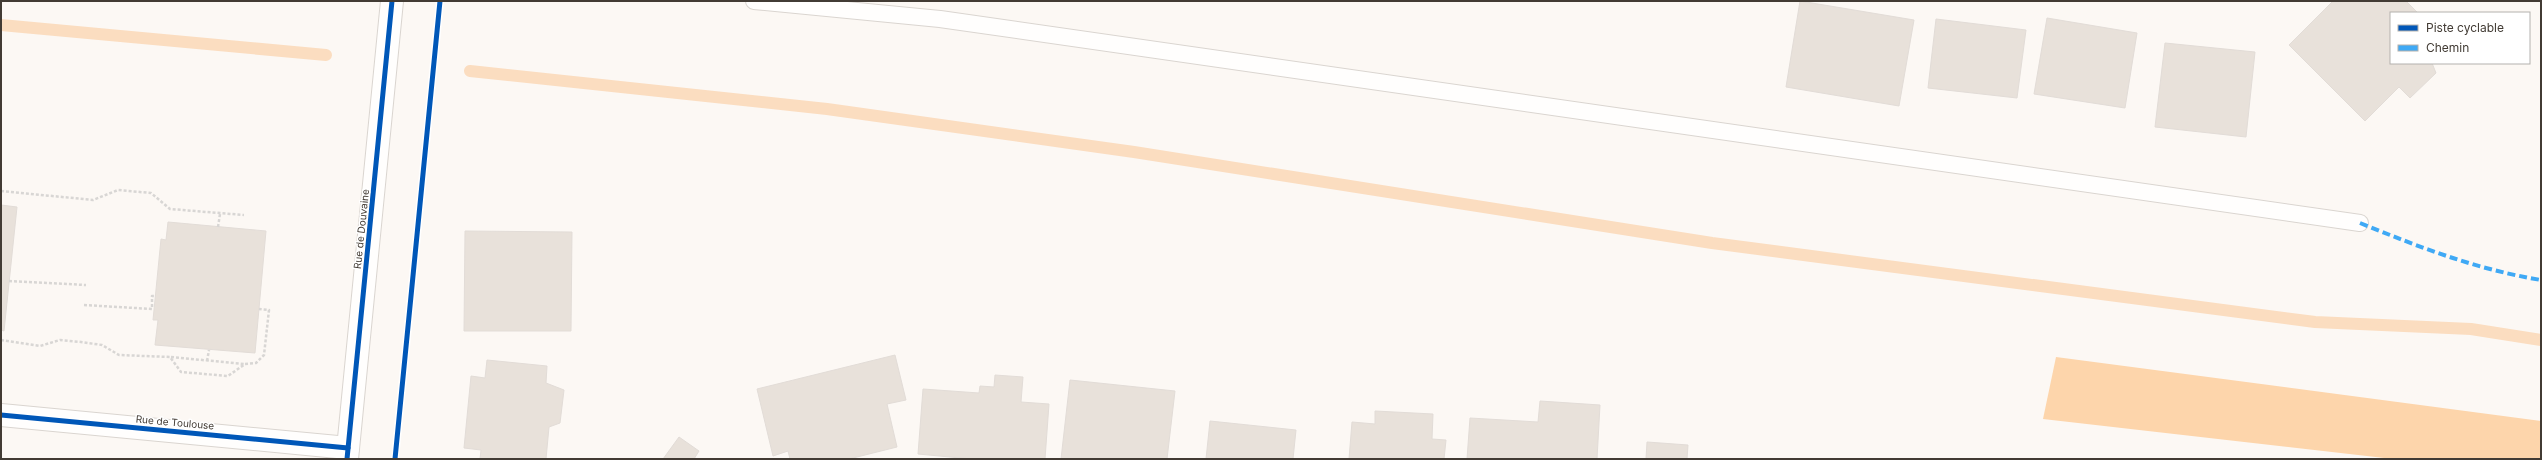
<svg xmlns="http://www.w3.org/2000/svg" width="2542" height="460" font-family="Inter,sans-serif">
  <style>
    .forest { fill: #fdd5ab }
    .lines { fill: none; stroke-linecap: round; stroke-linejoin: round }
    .stream { stroke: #fbddc0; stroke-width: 12 }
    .building { fill: #e8e1da; stroke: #e2dcd7 }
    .service-casing { stroke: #dad5d0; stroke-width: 18 }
    .minor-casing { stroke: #dad5d0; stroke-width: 24 }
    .path { stroke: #d8d6d4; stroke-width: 2.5; stroke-dasharray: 3 2; stroke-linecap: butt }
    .service { stroke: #fffefd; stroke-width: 16 }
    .minor { stroke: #fffefd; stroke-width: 22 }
    .quiet { stroke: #3fa9f5; stroke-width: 4; stroke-dasharray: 8 4; stroke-linecap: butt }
    .cycleway-casing { stroke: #fff; stroke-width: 8 }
    .cycleway { stroke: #0057b8; stroke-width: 5 }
    .labels { text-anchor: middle; stroke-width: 3; stroke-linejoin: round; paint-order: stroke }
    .street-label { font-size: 10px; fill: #423b34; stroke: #fff }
  </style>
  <rect width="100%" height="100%" fill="#fcf8f4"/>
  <!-- forest -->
  <polygon class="forest" points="2056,357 2541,421 2541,459 2393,459 2043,419"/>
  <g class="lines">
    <!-- stream -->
    <g class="stream">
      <polyline points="1,25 326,55"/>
      <polyline points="470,71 827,109 1134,152 1712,243 2315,322 2471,329 2541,340"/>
    </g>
  </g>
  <!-- building -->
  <g class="building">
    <polygon points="1800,1 1914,20 1899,106 1786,87"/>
    <polygon points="2333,1 2406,1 2418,13 2391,13 2391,63 2432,63 2436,73 2410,98 2399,87 2365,121 2289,45"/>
    <polygon points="2047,18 2137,33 2125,108 2034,94"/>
    <polygon points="1936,19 2026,30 2017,98 1928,88"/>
    <polygon points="2165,43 2255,52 2246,137 2155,127"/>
    <polygon points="1,205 17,207 4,331 1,330"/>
    <polygon points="168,222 266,231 255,353 155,345 158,320 153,320 161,239 166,240"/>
    <polygon points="465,231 572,232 571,331 464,331"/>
    <polygon points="895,355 906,400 887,404 897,447 849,459 790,459 788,451 773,456 757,389"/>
    <polygon points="487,360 547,366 546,383 564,390 560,423 549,427 546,459 480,459 481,450 464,448 471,376 485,378"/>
    <polygon points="995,375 1023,377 1021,402 1049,404 1045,459 971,459 918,454 923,389 979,393 980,386 994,387"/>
    <polygon points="1070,380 1175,391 1167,459 1061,459"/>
    <polygon points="1540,401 1600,405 1597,459 1467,459 1470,418 1538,422"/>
    <polygon points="1375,411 1433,414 1432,439 1446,440 1444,459 1349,459 1352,422 1375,424"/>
    <polygon points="1210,421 1296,430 1293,459 1206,459"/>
    <polygon points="679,437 699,451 694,459 663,459"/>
    <polygon points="1647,442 1688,445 1687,459 1646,459"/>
  </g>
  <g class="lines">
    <!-- service casing -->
    <g class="service-casing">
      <polyline id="service" points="754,1 940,19 2360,223"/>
    </g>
    <!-- minor casing -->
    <g class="minor-casing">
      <g id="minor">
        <polyline points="1,415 348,448"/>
        <polyline points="347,459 392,1"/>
      </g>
    </g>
    <!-- path -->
    <g class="path">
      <polyline points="1,191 93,200 118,190 151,193 170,209 244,215"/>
      <polyline points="218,227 220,214"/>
      <polyline points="9,281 86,285"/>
      <polyline points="84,305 152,309 152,296 156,296"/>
      <polyline points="1,340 40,346 60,340 81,342 102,345 119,355 170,357 181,372 228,376 245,364 256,363 264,355 269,310 259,309"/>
      <polyline points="171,357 244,364"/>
      <polyline points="207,361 209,350"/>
    </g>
    <!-- service -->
    <use href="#service" class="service"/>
    <!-- minor -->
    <use href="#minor" class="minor"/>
    <!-- quiet -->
    <path class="quiet" d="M2360 223C2422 248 2475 269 2541 280"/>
    <!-- cycleway casing -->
    <g class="cycleway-casing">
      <g id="cycleway">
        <polyline points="1,415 348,448"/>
        <polyline points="347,459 392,1"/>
        <polyline points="395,459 440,1"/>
      </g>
    </g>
    <!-- cycleway -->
    <use href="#cycleway" class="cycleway"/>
  </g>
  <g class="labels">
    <!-- street labels -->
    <g class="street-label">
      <text transform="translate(361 229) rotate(-84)" y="4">Rue de Douvaine</text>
      <text transform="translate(175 422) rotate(5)" y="4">Rue de Toulouse</text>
    </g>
  </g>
  <!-- border -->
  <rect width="2542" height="460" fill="none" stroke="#423b34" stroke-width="4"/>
  <!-- legend -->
  <rect x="2390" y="12" width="140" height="52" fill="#ffffff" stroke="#b3b1ae"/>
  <rect x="2398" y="25" width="20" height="6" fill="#0057b8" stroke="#b3b1ae"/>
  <text x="2426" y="32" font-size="12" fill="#423b34">Piste cyclable</text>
  <rect x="2398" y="45" width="20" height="6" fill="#3fa9f5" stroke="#b3b1ae"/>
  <text x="2426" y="52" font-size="12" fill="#423b34">Chemin</text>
</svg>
